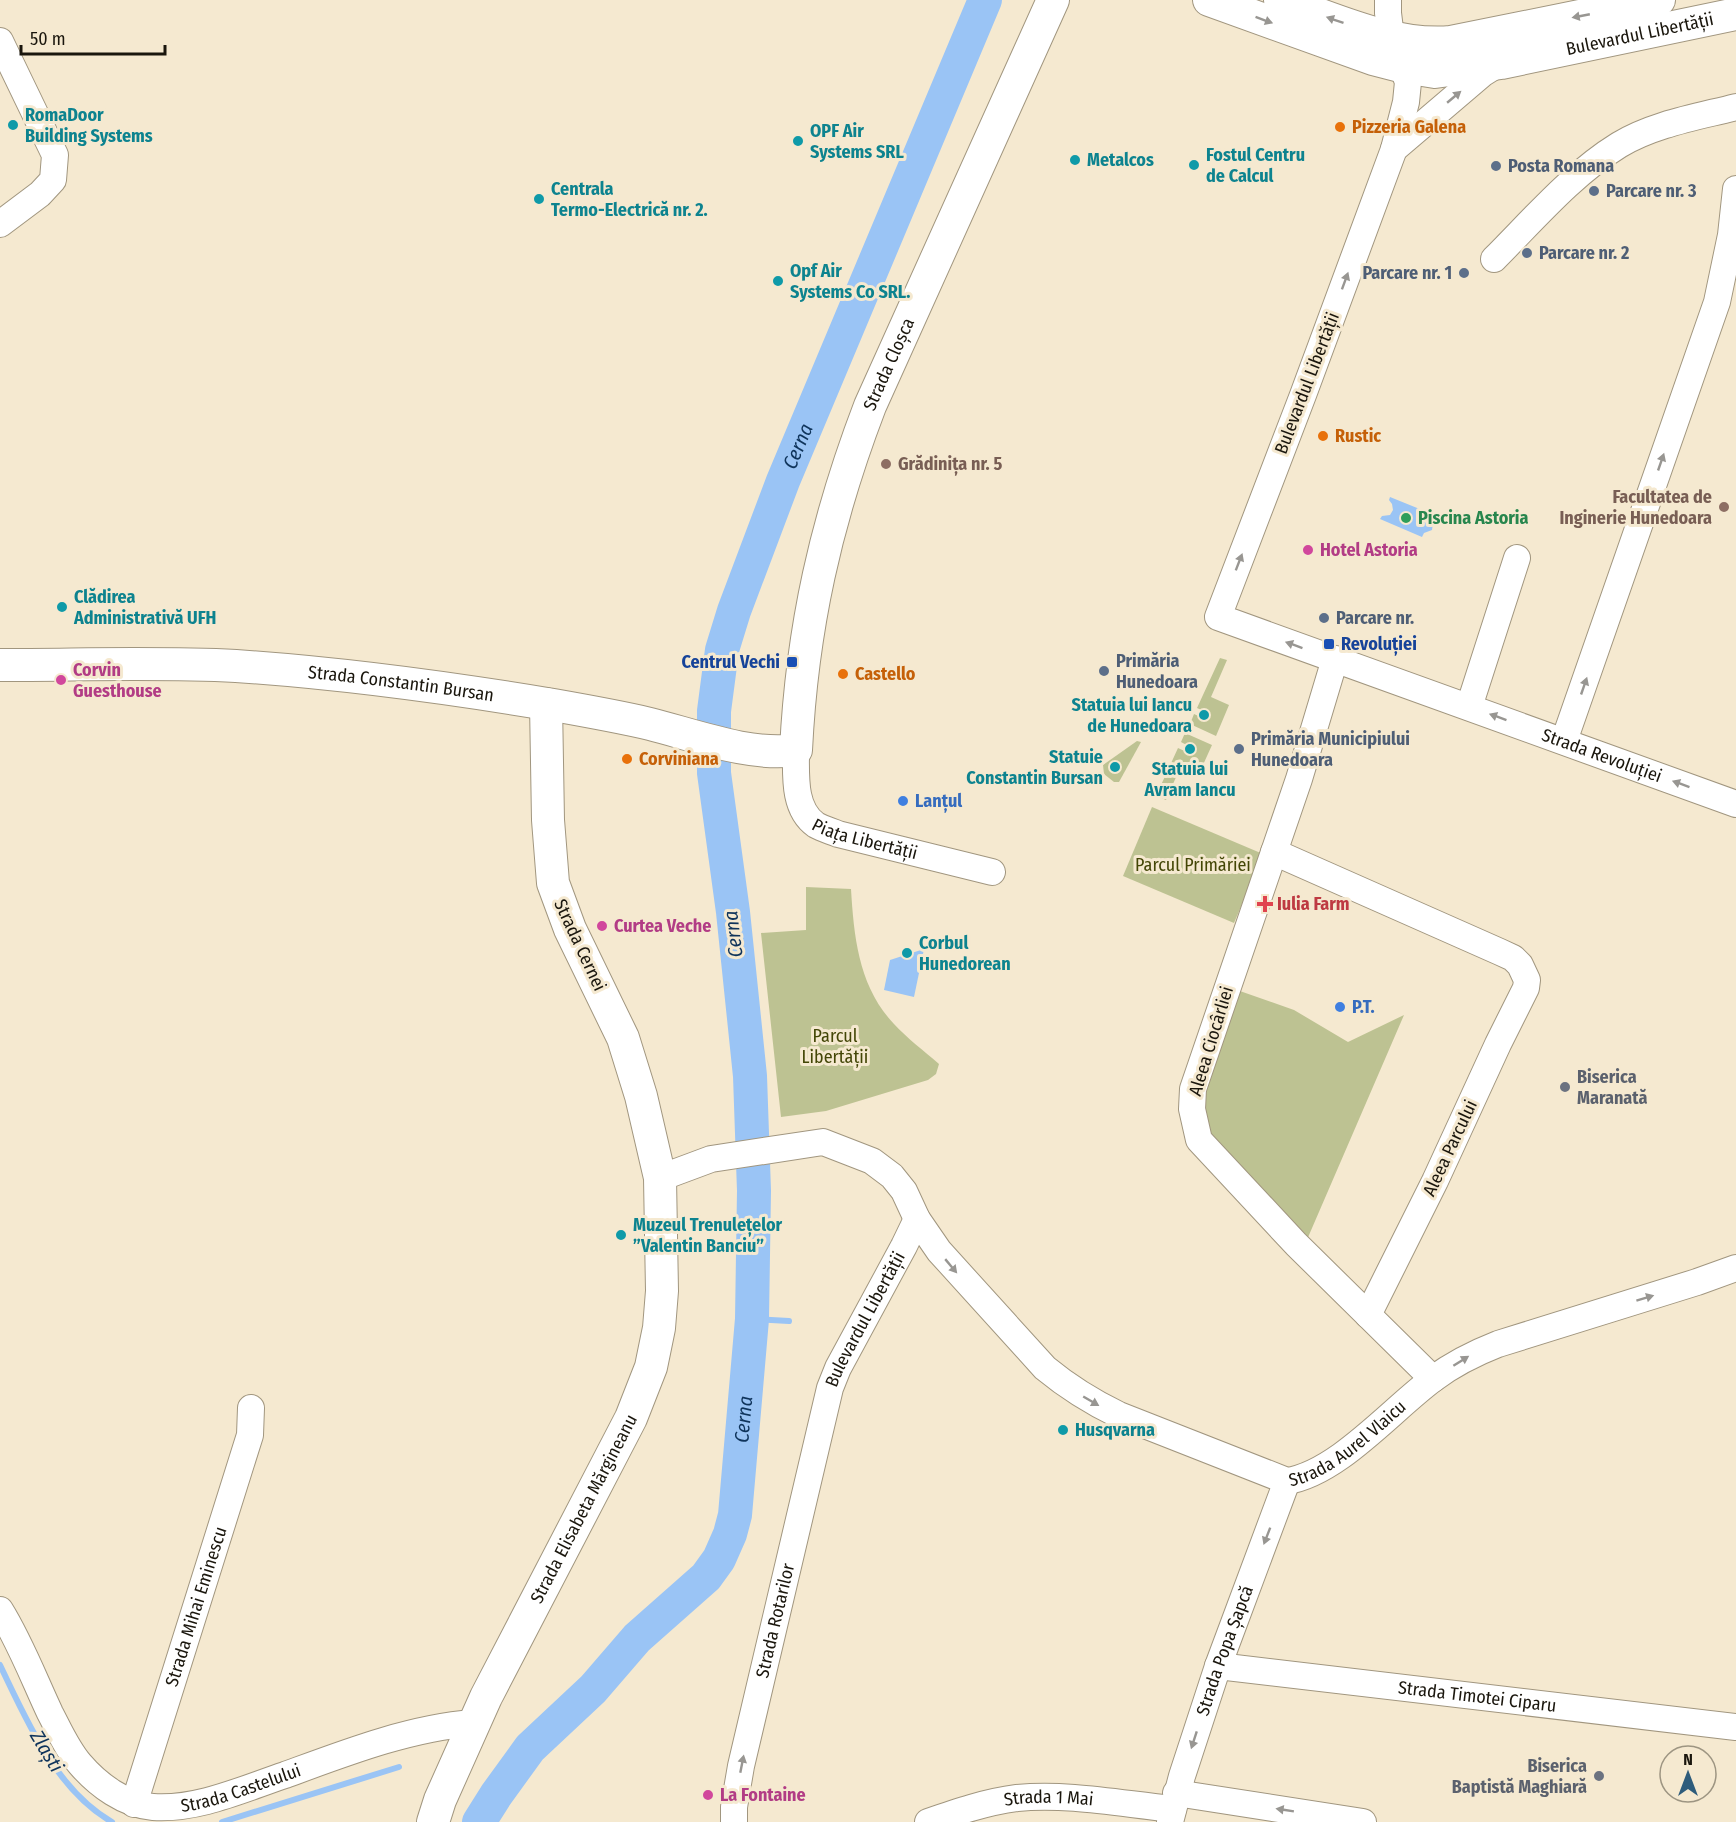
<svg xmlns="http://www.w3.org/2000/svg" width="1736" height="1822" font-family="'Fira Sans Condensed',sans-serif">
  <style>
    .green { fill: #bdc292 }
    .water { fill: #9ac4f5 }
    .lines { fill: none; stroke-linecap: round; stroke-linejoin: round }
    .stream { stroke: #9ac4f5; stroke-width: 6 }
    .river { stroke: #9ac4f5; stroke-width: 34 }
    .minor-casing { stroke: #a1967f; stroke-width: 28 }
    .major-casing { stroke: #a1967f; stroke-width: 34 }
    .minor { stroke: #fff; stroke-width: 26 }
    .major { stroke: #fff; stroke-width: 32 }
    .oneway { fill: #989692 }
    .culture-dot { fill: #0f9aa8; stroke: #f5e9d0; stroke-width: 2 }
    .food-dot { fill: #e8710a; stroke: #f5e9d0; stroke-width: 2 }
    .service-dot { fill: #5c6f8a; stroke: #f5e9d0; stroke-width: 2 }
    .education-dot { fill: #8d6e63; stroke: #f5e9d0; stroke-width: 2 }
    .leisure-dot { fill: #2e9e5b; stroke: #f5e9d0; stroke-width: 2 }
    .hotel-dot { fill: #d1479c; stroke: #f5e9d0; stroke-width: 2 }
    .transit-dot { fill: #1a4fb4; stroke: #f5e9d0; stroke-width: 2 }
    .shop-dot { fill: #3f7fe0; stroke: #f5e9d0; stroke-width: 2 }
    .health-dot { fill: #e0444e; stroke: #f5e9d0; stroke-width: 2 }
    .worship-dot { fill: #6b7280; stroke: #f5e9d0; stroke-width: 2 }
    .labels { text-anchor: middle; stroke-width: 6; stroke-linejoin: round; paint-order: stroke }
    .street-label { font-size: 18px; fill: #1a160d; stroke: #f5e9d0 }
    .culture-label { font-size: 18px; font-weight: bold; fill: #0d838f; stroke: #f5e9d0; text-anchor: start }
    .food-label { font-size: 18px; font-weight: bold; fill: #c56008; stroke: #f5e9d0; text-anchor: start }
    .service-label { font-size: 18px; font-weight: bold; fill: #4e5e75; stroke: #f5e9d0; text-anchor: start }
    .education-label { font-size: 18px; font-weight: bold; fill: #785e54; stroke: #f5e9d0; text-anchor: start }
    .leisure-label { font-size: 18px; font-weight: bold; fill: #27864d; stroke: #f5e9d0; text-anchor: start }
    .hotel-label { font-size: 18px; font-weight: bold; fill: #b23c85; stroke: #f5e9d0; text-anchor: start }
    .transit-label { font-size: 18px; font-weight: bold; fill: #164399; stroke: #f5e9d0; text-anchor: start }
    .shop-label { font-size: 18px; font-weight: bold; fill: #366cbe; stroke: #f5e9d0; text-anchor: start }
    .park-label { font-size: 18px; fill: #434606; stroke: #f5e9d0 }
    .health-label { font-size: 18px; font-weight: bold; fill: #be3a42; stroke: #f5e9d0; text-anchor: start }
    .worship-label { font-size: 18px; font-weight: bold; fill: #5b616d; stroke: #f5e9d0; text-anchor: start }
    .water-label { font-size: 20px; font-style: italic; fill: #0f345b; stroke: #f5e9d0 }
  </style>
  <rect width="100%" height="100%" fill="#f5e9d0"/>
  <!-- green -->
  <g class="green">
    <polygon points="1220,658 1227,660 1211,697 1229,705 1216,736 1190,724 1194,714 1205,719 1208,713 1197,708"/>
    <polygon points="1185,733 1212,745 1198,776 1180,768 1166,800 1156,796 1178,748 1191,754 1194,749 1181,742"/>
    <polygon points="1137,741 1141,742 1119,782 1114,782 1104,774 1103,765"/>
    <polygon points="1152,807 1263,854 1234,923 1123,876"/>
    <path d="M806 887 851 889C854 938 859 987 894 1024 907 1038 924 1051 939 1064L936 1074 928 1080 826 1111 781 1117 761 933 806 930Z"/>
    <path d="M1237 990 1294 1010 1348 1042 1404 1015 1306 1242 1216 1143C1205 1123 1203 1112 1204 1089Z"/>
  </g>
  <!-- water -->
  <g class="water">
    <polygon points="1390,497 1432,514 1430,519 1433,523 1432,530 1424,533 1422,537 1380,519 1382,516 1390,515 1393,510 1392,504 1389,500"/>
    <polygon points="924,949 914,997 884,990 890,960"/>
  </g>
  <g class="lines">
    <!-- stream -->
    <g class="stream">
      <polyline points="752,1319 789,1321"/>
      <path d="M0 1665C27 1721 56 1790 112 1822"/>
      <polyline points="222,1822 399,1767"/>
    </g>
    <!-- river -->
    <path class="river" id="s1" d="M479 1822 496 1795 530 1748 593 1689 637 1638 706 1577 719 1559 730 1534 735 1515 752 1319 754 1191 750 1076 733 912 714 773V711L722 650 734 611 783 481 985 0"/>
    <!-- minor casing -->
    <g class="minor-casing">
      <g id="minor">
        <path id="s2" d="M1388 0V13L1391 37 1408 82 1406 102 1394 149 1303 395 1218 617 1736 804"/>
        <polyline points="0,41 55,155 53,180 40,194 0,224"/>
        <polyline points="1394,149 1482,74 1498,64"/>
        <path d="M1494 259C1533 220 1572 174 1619 145 1654 124 1697 117 1736 107"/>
        <polyline points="1335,659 1299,779 1193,1089 1192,1109 1199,1140 1296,1244 1433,1379"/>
        <polyline points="1469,707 1517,558"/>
        <polyline points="1564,741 1717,302 1731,235 1736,189"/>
        <path id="s3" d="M796 750C796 775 793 809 816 825 823 829 831 831 838 834L992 872"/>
        <polyline points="1274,852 1500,952 1513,958 1520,965 1527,980 1526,988 1498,1044 1435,1181 1368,1315"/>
        <path id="s4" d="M660 1178 711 1159 823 1142 872 1161 892 1176 904 1191 917 1219 939 1251 1045 1368C1068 1387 1092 1402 1119 1415L1287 1481C1338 1473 1391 1410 1433 1379 1453 1364 1475 1353 1498 1344L1697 1282 1736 1268"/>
        <path id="s5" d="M0 1610C20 1642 34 1679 50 1713 59 1730 67 1749 80 1764 98 1785 125 1805 153 1807 198 1810 243 1789 285 1775 345 1753 409 1728 473 1723"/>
        <path id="s6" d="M1218 1666 1736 1727"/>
        <polyline points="1176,1793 1363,1822"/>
        <path id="s7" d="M134 1804 250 1435 251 1408"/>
        <path id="s8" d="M734 1822V1807L741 1766 830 1388 838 1368 904 1246 917 1219"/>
        <path id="s9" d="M928 1822C957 1812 986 1802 1017 1798 1068 1793 1122 1804 1173 1809"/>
        <path id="s10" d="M1170 1822 1182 1776 1218 1666 1287 1481"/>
      </g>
    </g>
    <!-- major casing -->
    <g class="major-casing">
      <g id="major">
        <path id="s11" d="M1209 0 1373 59 1404 67 1435 72 1501 63 1736 14"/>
        <path d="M1280 0C1334 19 1393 47 1451 42L1659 0"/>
        <path id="s12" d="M0 665C79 665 158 662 236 666 340 673 444 687 547 704 581 710 616 716 650 724 694 735 751 757 796 750 802 628 826 521 870 406L1053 0"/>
        <path id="s13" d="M433 1822 440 1800 486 1697 631 1418 651 1367 659 1328 662 1291 660 1178 641 1096 623 1038 570 929 553 883 548 820 546 704"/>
      </g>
    </g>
    <!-- minor -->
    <use href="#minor" class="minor"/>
    <!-- major -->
    <use href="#major" class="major"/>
  </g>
  <!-- one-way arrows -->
  <defs><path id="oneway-solid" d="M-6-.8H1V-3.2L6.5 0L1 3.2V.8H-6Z" transform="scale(1.5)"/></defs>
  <g class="oneway">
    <use href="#oneway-solid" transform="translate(1581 16) rotate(169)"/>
    <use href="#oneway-solid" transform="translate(1264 20) rotate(20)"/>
    <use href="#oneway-solid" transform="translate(1335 20) rotate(-161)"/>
    <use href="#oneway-solid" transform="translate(1454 97) rotate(-40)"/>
    <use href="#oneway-solid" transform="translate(1345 281) rotate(-70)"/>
    <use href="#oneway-solid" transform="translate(1661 462) rotate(-71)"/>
    <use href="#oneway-solid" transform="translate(1239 562) rotate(-69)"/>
    <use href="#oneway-solid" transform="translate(1294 645) rotate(-160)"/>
    <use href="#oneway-solid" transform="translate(1584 686) rotate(-71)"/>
    <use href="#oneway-solid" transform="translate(1498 717) rotate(-160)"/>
    <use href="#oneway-solid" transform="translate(1681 784) rotate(-160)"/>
    <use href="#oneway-solid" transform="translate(951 1266) rotate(50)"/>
    <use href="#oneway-solid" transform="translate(1645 1298) rotate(-17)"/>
    <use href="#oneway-solid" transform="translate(1461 1361) rotate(-32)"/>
    <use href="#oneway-solid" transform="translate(1091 1401) rotate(30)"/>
    <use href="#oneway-solid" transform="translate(1267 1536) rotate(111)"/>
    <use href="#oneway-solid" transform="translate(1194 1740) rotate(108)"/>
    <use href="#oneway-solid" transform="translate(742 1764) rotate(-79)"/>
    <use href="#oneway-solid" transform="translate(1285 1810) rotate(-171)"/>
  </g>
  <!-- markers -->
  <g class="culture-dot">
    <circle cx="13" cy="125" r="6"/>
    <circle cx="798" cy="141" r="6"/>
    <circle cx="1075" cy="160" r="6"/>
    <circle cx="1194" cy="165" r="6"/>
    <circle cx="539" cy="199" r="6"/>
    <circle cx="778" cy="281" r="6"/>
    <circle cx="62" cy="607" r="6"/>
    <circle cx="1204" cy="715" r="6"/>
    <circle cx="1190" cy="749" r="6"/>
    <circle cx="1115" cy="767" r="6"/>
    <circle cx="907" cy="953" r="6"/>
    <circle cx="621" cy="1235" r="6"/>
    <circle cx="1063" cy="1430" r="6"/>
  </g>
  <g class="food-dot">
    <circle cx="1340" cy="127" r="6"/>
    <circle cx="1323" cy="436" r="6"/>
    <circle cx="843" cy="674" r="6"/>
    <circle cx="627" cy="759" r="6"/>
  </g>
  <g class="service-dot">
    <circle cx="1496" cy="166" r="6"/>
    <circle cx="1594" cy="191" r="6"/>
    <circle cx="1527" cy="253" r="6"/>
    <circle cx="1464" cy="273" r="6"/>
    <circle cx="1324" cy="618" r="6"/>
    <circle cx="1104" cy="671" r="6"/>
    <circle cx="1239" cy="749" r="6"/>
  </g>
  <g class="education-dot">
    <circle cx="886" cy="464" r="6"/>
    <circle cx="1724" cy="507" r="6"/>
  </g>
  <circle class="leisure-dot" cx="1406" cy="518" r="6"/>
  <g class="hotel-dot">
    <circle cx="1308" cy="550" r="6"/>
    <circle cx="61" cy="680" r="6"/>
    <circle cx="602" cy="926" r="6"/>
    <circle cx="708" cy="1795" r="6"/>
  </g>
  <g class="transit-dot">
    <rect x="1323" y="638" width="12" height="12" rx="3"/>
    <rect x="786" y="656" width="12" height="12" rx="3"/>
  </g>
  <g class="shop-dot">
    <circle cx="903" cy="801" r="6"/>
    <circle cx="1340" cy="1007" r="6"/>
  </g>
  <path class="health-dot" d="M1262 895h6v6h6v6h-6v6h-6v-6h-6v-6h6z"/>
  <g class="worship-dot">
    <circle cx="1565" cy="1087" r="6"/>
    <circle cx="1599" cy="1776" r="6"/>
  </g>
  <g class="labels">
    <!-- street labels -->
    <g class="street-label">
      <text dy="6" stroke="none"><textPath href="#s11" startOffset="446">Bulevardul Libertății</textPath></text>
      <text dy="6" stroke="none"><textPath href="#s12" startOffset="1203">Strada Cloșca</textPath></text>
      <text transform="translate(1307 383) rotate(-69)" y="6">Bulevardul Libertății</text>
      <text dy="6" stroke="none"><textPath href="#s12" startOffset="402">Strada Constantin Bursan</textPath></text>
      <text dy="6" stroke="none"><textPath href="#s2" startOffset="1062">Strada Revoluției</textPath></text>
      <text dy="6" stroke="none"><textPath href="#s3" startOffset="132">Piața Libertății</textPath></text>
      <text transform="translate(580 945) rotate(65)" y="6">Strada Cernei</text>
      <text transform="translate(1211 1041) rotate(-73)" y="6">Aleea Ciocârliei</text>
      <text transform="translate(1450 1148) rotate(-65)" y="6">Aleea Parcului</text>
      <text dy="6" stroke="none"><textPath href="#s8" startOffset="522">Bulevardul Libertății</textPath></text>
      <text dy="6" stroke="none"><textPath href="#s4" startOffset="832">Strada Aurel Vlaicu</textPath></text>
      <text dy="6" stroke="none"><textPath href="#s13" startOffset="348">Strada Elisabeta Mărgineanu</textPath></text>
      <text dy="6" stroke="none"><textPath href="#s7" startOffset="207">Strada Mihai Eminescu</textPath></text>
      <text dy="6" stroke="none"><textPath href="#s8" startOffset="206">Strada Rotarilor</textPath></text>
      <text dy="6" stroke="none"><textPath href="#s10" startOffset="180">Strada Popa Șapcă</textPath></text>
      <text dy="6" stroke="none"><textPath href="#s6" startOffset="261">Strada Timotei Ciparu</textPath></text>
      <text dy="6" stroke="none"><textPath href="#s5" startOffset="351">Strada Castelului</textPath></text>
      <text dy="6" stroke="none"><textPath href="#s9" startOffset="124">Strada 1 Mai</textPath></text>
    </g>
    <!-- culture labels -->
    <g class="culture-label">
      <text x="25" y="121">RomaDoor<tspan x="25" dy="21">Building Systems</tspan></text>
      <text x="810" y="137">OPF Air<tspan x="810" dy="21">Systems SRL</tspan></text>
      <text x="1206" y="161">Fostul Centru<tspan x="1206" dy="21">de Calcul</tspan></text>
      <text x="1087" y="166">Metalcos</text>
      <text x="551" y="195">Centrala<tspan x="551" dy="21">Termo-Electrică nr. 2.</tspan></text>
      <text x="790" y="277">Opf Air<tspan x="790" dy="21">Systems Co SRL.</tspan></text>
      <text x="74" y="603">Clădirea<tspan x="74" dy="21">Administrativă UFH</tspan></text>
      <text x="1192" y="711" text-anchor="end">Statuia lui Iancu<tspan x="1192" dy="21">de Hunedoara</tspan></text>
      <text x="1103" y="763" text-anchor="end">Statuie<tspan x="1103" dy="21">Constantin Bursan</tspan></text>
      <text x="1190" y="775" text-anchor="middle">Statuia lui<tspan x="1190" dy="21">Avram Iancu</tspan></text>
      <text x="919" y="949">Corbul<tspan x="919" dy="21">Hunedorean</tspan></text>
      <text x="633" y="1231">Muzeul Trenulețelor<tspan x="633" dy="21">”Valentin Banciu”</tspan></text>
      <text x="1075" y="1436">Husqvarna</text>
    </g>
    <!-- food labels -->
    <g class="food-label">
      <text x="1352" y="133">Pizzeria Galena</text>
      <text x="1335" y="442">Rustic</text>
      <text x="855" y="680">Castello</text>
      <text x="639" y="765">Corviniana</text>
    </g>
    <!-- service labels -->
    <g class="service-label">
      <text x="1508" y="172">Posta Romana</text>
      <text x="1606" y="197">Parcare nr. 3</text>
      <text x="1539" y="259">Parcare nr. 2</text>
      <text x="1452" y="279" text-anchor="end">Parcare nr. 1</text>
      <text x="1336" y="624">Parcare nr.</text>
      <text x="1116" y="667">Primăria<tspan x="1116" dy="21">Hunedoara</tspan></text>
      <text x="1251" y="745">Primăria Municipiului<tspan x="1251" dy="21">Hunedoara</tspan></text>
    </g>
    <!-- education labels -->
    <g class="education-label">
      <text x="898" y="470">Grădinița nr. 5</text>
      <text x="1712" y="503" text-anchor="end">Facultatea de<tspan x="1712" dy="21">Inginerie Hunedoara</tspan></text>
    </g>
    <!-- leisure labels -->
    <g class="leisure-label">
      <text x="1418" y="524">Piscina Astoria</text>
    </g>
    <!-- hotel labels -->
    <g class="hotel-label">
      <text x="1320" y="556">Hotel Astoria</text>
      <text x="73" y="676">Corvin<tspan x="73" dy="21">Guesthouse</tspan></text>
      <text x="614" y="932">Curtea Veche</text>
      <text x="720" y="1801">La Fontaine</text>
    </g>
    <!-- transit labels -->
    <g class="transit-label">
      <text x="1341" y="650">Revoluției</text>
      <text x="780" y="668" text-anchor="end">Centrul Vechi</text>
    </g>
    <!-- shop labels -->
    <g class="shop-label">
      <text x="915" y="807">Lanțul</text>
      <text x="1352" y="1013">P.T.</text>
    </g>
    <!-- park labels -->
    <g class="park-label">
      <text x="1193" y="871">Parcul Primăriei</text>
      <text x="835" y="1042">Parcul<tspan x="835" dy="21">Libertății</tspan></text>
    </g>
    <!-- health labels -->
    <g class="health-label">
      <text x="1277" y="910">Iulia Farm</text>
    </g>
    <!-- worship labels -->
    <g class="worship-label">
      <text x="1577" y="1083">Biserica<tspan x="1577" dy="21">Maranată</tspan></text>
      <text x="1587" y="1772" text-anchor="end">Biserica<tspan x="1587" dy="21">Baptistă Maghiară</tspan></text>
    </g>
    <!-- water labels -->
    <g class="water-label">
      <text dy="7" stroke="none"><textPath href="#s1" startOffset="1491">Cerna</textPath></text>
      <text transform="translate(733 934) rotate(-97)" y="7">Cerna</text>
      <text dy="7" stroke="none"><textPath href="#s1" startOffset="501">Cerna</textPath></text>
      <text transform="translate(47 1751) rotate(59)" y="7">Zlaști</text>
    </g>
  </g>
  <!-- north arrow -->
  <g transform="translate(1688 1774)"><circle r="28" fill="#f5e9d0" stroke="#9d9582" stroke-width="1.5"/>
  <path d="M0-4.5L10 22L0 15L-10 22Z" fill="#2e5c7b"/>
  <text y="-9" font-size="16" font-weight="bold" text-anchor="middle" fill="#1a160d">N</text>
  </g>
  <!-- scale -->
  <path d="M21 45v9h144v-9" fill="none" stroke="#1a160d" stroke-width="3"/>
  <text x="30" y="45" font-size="18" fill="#1a160d" stroke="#f5e9d0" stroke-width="4.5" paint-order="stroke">50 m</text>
</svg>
